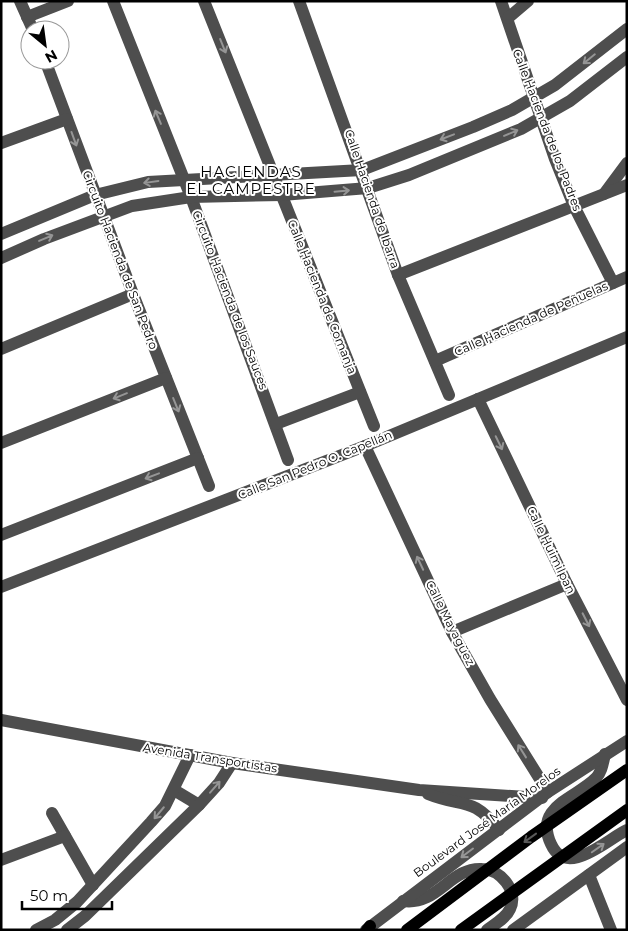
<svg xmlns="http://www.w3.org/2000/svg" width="628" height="931" font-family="Montserrat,sans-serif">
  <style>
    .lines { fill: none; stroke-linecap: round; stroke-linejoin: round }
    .minor { stroke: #4e4e4e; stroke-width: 12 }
    .major { stroke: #000; stroke-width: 12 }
    .oneway { stroke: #959595 }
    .oneway2 { stroke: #595959 }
    .labels { text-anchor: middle; stroke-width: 4; stroke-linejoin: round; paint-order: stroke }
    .street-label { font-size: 12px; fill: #000; stroke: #fff }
    .quarter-label { font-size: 15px; letter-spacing: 1px; fill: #000; stroke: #fff }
  </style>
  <rect width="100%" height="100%" fill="#fff"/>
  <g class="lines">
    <!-- minor -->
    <g class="minor">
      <polyline points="20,1 33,30"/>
      <polyline points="113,1 191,197 288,460"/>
      <polyline points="204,1 374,426"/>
      <polyline points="299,1 398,275 449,395"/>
      <polyline points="501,1 555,159 574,206 613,283"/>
      <polyline points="27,17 68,1"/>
      <polyline points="508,18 528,1"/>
      <polyline points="45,60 133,294 209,486"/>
      <polyline points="1,143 67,119"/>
      <polyline points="604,194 627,163"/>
      <polyline points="1,234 95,195 148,182 362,170 473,127 512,110 555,85 627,29"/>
      <polyline points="1,258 44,239 132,206 191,197 282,195 368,188 409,175 521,129 570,101 627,57"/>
      <polyline points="398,275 627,185"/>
      <polyline points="1,349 133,294"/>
      <polyline points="435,361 627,277"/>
      <polyline points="478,399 567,584 627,700"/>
      <polyline points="276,424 360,392"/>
      <polyline points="1,443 166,378"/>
      <polyline points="365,446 452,632 490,699 548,792"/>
      <polyline points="1,535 198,458"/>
      <polyline points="1,587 365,446 627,337"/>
      <polyline points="452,632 567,584"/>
      <polyline points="1,720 232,763 419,790 542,798"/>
      <path d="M605 754C603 762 602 772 596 778 577 798 533 806 551 844 567 879 607 839 627 830"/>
      <polyline points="174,790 199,805"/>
      <path d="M428 794C462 808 472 795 499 830"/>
      <polyline points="52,813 93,885"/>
      <polyline points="1,860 65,836"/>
      <polyline points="589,875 611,930"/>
      <path d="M403 901C438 906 450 867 482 869 500 869 519 891 510 909 506 918 495 924 487 930"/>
      <polyline points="36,930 55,920 77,902 151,822 165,806 190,755"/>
      <polyline points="67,930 85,916 199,805 219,783 232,763"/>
      <polyline points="366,930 548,792 627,741"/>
      <polyline points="513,930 627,847"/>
    </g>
    <!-- major -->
    <g class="major">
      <polyline points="367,930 370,926"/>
      <polyline points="407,930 531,837 627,770"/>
      <polyline points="461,930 627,810"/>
    </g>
  </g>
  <!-- one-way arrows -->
  <defs><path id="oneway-shaft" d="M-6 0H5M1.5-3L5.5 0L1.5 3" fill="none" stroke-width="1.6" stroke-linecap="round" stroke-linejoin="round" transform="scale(1.25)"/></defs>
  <g class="oneway">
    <use href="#oneway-shaft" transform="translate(223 46) rotate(68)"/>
    <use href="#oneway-shaft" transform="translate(589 59) rotate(141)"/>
    <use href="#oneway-shaft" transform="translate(158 117) rotate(-113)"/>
    <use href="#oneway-shaft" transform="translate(511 133) rotate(-23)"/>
    <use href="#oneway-shaft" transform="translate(447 137) rotate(159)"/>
    <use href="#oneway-shaft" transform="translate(74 139) rotate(70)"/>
    <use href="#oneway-shaft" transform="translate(151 182) rotate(172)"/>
    <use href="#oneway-shaft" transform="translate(342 191) rotate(-5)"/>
    <use href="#oneway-shaft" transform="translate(46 238) rotate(-23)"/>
    <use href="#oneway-shaft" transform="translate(120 396) rotate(158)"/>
    <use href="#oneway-shaft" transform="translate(176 405) rotate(68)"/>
    <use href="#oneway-shaft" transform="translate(499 443) rotate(64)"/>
    <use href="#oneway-shaft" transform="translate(152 476) rotate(159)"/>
    <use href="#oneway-shaft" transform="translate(420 563) rotate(-115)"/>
    <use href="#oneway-shaft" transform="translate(586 620) rotate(63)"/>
    <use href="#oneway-shaft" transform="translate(522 751) rotate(-122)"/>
    <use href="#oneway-shaft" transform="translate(215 787) rotate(-49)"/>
    <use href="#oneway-shaft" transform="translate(159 813) rotate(130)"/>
    <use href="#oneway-shaft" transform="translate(598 848) rotate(-35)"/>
    <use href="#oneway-shaft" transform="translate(467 853) rotate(143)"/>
  </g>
  <use class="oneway2" href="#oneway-shaft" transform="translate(530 838) rotate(144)"/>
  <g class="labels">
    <!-- street labels -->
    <g class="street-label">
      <text transform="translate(547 130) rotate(69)" y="4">Calle Hacienda de los Padres</text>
      <text transform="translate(372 199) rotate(71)" y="4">Calle Hacienda de Ibarra</text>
      <text transform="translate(120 260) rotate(69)" y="4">Circuito Hacienda de San Pedro</text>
      <text transform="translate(322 297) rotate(68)" y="4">Calle Hacienda de Comanja</text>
      <text transform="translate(230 300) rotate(69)" y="4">Circuito Hacienda de los Sauces</text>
      <text transform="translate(531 319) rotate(-24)" y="4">Calle Hacienda de Peñuelas</text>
      <text transform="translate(315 465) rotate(-22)" y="4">Calle San Pedro O. Capellán</text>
      <text transform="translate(551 550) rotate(64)" y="4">Calle Huimilpan</text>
      <text transform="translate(450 623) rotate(63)" y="4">Calle Mayagüez</text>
      <text transform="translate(210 758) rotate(9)" y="4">Avenida Transportistas</text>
      <text transform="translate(487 822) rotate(-36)" y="4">Boulevard José María Morelos</text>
    </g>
    <!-- quarter labels -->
    <g class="quarter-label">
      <text x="251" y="177">HACIENDAS<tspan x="251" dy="17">EL CAMPESTRE</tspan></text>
    </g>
  </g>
  <!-- border -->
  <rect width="628" height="931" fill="none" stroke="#000000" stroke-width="5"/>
  <!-- north arrow -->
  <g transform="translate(45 45) rotate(151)"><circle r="24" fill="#ffffff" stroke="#999999"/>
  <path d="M0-4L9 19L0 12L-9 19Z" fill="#000000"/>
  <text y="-8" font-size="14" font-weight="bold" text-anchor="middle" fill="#000000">N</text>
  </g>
  <!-- scale -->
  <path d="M22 901v8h90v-8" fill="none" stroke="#000000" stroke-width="2.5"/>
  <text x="30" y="901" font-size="15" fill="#000000" stroke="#ffffff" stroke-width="4" paint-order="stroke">50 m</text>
</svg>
